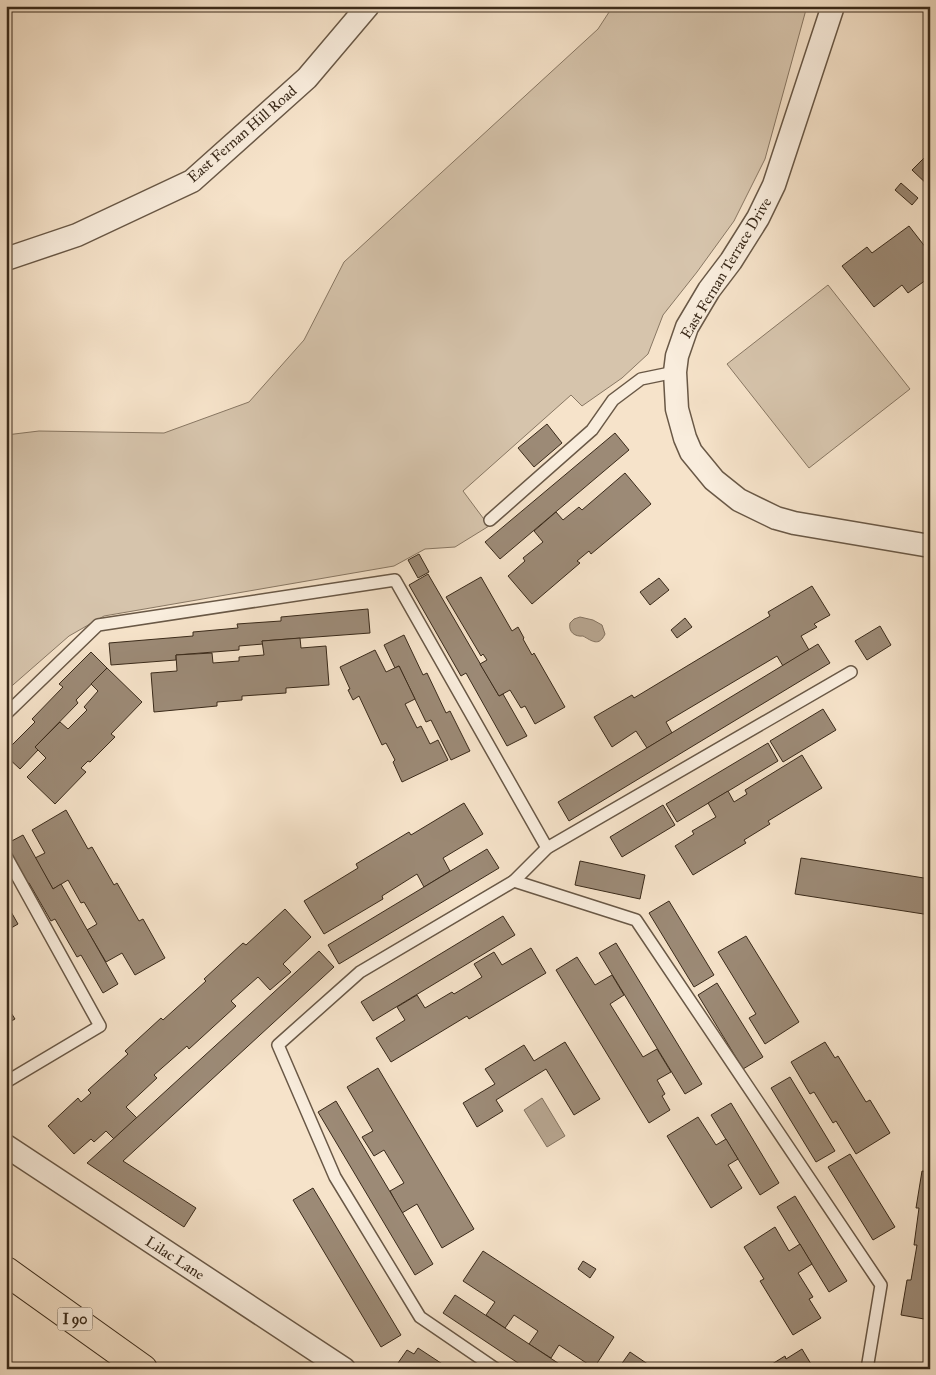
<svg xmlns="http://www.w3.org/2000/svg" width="936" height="1375" font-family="'IM FELL Great Primer',serif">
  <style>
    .green { fill: #d6c4ac; stroke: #887763 }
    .water { fill: #b6a48e; stroke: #847360 }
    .building { fill: #9c8a76; stroke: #3a2a1a }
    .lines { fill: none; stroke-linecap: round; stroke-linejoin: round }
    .service-casing { stroke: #695846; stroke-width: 14 }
    .minor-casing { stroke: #695846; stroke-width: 25 }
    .motorway-casing { stroke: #3a2a1a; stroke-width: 30 }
    .service { stroke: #f9eddd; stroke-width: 11 }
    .minor { stroke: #f9eddd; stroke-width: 22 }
    .motorway { stroke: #f6e3ca; stroke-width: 28 }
    .labels { text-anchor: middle; stroke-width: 4; stroke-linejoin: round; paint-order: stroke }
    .shield { fill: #f9eddd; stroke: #736454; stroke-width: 1 }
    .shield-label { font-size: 14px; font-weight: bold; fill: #3a2a1a }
    .street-label { font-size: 15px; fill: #3a2a1a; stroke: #f9eddd }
  </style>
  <rect width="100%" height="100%" fill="#f6e3ca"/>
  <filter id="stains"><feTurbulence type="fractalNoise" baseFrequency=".004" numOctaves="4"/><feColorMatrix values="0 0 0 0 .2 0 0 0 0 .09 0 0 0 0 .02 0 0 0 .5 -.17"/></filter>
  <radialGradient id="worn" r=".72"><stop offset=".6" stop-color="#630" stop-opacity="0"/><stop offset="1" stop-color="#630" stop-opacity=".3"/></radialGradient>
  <!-- green -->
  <g class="green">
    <polygon points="613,6 807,6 765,159 734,221 697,272 663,315 648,354 622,378 582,406 571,395 463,491 489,526 455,547 425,549 394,566 104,616 69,636 6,691 6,435 39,431 164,433 249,402 304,340 344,262 598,29"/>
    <polygon points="828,285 910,389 809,468 727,364"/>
  </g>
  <!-- water -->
  <g class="water">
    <path d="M580 617 593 620 602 625 605 634C599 647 592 641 583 636 575 637 568 632 570 623L574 619Z"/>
    <polygon points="542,1098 565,1136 547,1147 524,1110"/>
  </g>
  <!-- building -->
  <g class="building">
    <polygon points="930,152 930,187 912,170"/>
    <polygon points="901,183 918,198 912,205 895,190"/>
    <polygon points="909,226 930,253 930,255 925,259 930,265 930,277 908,293 902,285 874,307 842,266 867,247 872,253"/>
    <polygon points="547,424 562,443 534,467 518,448"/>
    <polygon points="615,433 629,450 500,559 485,542"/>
    <polygon points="625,473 651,504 591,554 589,551 577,561 580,563 532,604 508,576 525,561 523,558 543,542 534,531 556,512 563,520 579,507 582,510"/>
    <polygon points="419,554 429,572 418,578 408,560"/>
    <polygon points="428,574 499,696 503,694 527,736 507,746 466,673 461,676 409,585"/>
    <polygon points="481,577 512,631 518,627 524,638 523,639 532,655 534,653 565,707 535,724 525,706 521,708 510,690 499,696 480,664 487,660 483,654 481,656 446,597"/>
    <polygon points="659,578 669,590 650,605 640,592"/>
    <polygon points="812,586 830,615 814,624 817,627 801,636 809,650 783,666 777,656 666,722 672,733 647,748 636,731 612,747 594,717 632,695 634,698 770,616 768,612"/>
    <polygon points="368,609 370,633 262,641 263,644 239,646 239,650 176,655 176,660 111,665 109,643 193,636 193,632 238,628 237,624 281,621 281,617"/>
    <polygon points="685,618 692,627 677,638 671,630"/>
    <polygon points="880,626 891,645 867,660 855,641"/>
    <polygon points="404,635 423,675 427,673 446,713 450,711 470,751 451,760 431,720 426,722 399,666 395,668 384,645"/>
    <polygon points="300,638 301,648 326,646 329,685 286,688 286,693 242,696 242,700 217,702 217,706 154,712 151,673 177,671 176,655 212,653 213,663 239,661 239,657 264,655 262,641"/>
    <polygon points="818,644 830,663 569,821 558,802"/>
    <polygon points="375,650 386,672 399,666 415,699 405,704 417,728 421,726 430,744 438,740 448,760 402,782 393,762 395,760 386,743 382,745 359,696 353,700 348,690 350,689 340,667"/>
    <polygon points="91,652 107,668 76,700 78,703 35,747 38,750 20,769 6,756 6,751 35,722 32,719 63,687 59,684"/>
    <polygon points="107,668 142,702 111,734 115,737 90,762 88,761 81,768 86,772 55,804 27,777 46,758 35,747 60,722 68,729 87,710 84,707 98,691 91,684"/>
    <polygon points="823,709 836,730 783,762 770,741"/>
    <polygon points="768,743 778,761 677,822 666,804"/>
    <polygon points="802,755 822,788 768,821 770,824 744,840 746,843 693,875 675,846 694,834 692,831 716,817 708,803 728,791 734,802 747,794 745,790"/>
    <polygon points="464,803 483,834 443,858 450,871 424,887 417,874 382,896 383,899 324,934 304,901 358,868 356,864 409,832 411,835"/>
    <polygon points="663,805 675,825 622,857 610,837"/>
    <polygon points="66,810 88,849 92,847 114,885 117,883 139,921 143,919 165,958 135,975 122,953 106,962 87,930 97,924 84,902 81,903 68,880 53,889 35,858 45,853 32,830"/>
    <polygon points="23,835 53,889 61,884 118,984 103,993 81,955 77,957 55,919 51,921 29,883 25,885 6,851 6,844"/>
    <polygon points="487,849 499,868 339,964 328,945"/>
    <polygon points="801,858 930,879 930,915 795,894"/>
    <polygon points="580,861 645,875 640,899 575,885"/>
    <polygon points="669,901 714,975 694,987 649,913"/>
    <polygon points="6,903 18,924 6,931"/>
    <polygon points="285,909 311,937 283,964 291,972 270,990 258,977 231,1001 236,1006 189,1049 187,1046 154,1075 157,1078 126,1107 137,1118 114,1139 106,1131 94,1142 91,1139 74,1154 48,1126 78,1098 81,1102 91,1093 88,1090 128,1054 125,1051 161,1018 163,1020 206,981 204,979 243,943 246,945"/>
    <polygon points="503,916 515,935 373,1021 361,1002"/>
    <polygon points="746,936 799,1022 765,1044 749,1018 756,1014 718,952"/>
    <polygon points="616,943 702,1084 685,1094 599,953"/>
    <polygon points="531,948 546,973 469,1019 467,1016 391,1062 376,1038 405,1020 397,1007 417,995 425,1008 452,992 454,994 482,977 474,964 494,952 502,965"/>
    <polygon points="319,951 334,967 123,1161 196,1208 184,1227 87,1163"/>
    <polygon points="577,957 595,985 612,975 624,995 610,1004 643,1057 657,1049 671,1072 657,1080 665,1094 662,1096 670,1110 649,1123 556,970"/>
    <polygon points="717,983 763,1057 743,1069 698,995"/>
    <polygon points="6,1005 15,1019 6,1024"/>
    <polygon points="565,1042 600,1099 574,1115 546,1069 496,1100 503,1111 477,1127 463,1103 495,1084 485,1069 524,1045 534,1061"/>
    <polygon points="825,1042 835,1058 838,1056 866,1102 870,1100 890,1133 856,1154 836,1121 833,1123 814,1092 810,1094 791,1062"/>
    <polygon points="378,1068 474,1229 442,1248 417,1204 402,1213 390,1191 404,1183 384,1150 374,1156 362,1137 373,1131 347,1087"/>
    <polygon points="790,1077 835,1151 816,1162 771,1088"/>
    <polygon points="930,1082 930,1114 925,1114"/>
    <polygon points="336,1101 433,1264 415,1275 318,1112"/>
    <polygon points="731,1103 779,1183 760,1195 711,1115"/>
    <polygon points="698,1117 716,1145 726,1139 738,1159 728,1165 742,1188 711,1208 667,1136"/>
    <polygon points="850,1154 895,1227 873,1240 828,1167"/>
    <polygon points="922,1171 930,1172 930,1320 901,1315 907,1280 911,1280 917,1245 914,1245 919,1208 916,1208"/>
    <polygon points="313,1188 401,1335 381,1347 293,1200"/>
    <polygon points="795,1196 847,1281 829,1292 777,1207"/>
    <polygon points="775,1227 789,1251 800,1244 812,1264 798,1273 813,1297 809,1299 821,1318 793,1335 760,1281 764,1279 744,1247"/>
    <polygon points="483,1251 614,1337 594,1368 559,1345 551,1358 529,1344 538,1331 514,1315 505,1328 486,1315 495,1302 463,1281"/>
    <polygon points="583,1261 596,1269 590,1278 578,1269"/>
    <polygon points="455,1295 529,1344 567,1369 527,1369 443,1313"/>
    <polygon points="418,1348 450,1369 407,1369 398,1363 407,1350 414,1354"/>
    <polygon points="802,1349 814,1369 764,1369 785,1356 786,1359"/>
    <polygon points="630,1352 655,1369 618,1369"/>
  </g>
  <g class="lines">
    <!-- service casing -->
    <g class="service-casing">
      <g id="service">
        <polyline points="490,520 592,430 613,400 641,379 675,372"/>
        <polyline points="6,714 98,625 395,580 547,848"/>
        <polyline points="6,856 100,1026 6,1082"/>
        <polyline points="514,881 636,920 881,1285 867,1369"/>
        <polyline points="496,1369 420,1317 335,1177 278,1045 360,972 514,881 547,848 851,672"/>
      </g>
    </g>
    <!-- minor casing -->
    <g class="minor-casing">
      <g id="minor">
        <polyline points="833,6 774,185 758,218 731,261 709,290 687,327 677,356 675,372 677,409 685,438 691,452 714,480 739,500 776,518 794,523 930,546"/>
        <polyline points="6,259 77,235 192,181 307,78 368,6"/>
        <polyline points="6,1146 344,1369"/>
      </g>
    </g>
    <!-- motorway casing -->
    <g class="motorway-casing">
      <polyline id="motorway" points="6,1271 143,1369"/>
    </g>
    <!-- service -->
    <use href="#service" class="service"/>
    <!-- minor -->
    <use href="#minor" class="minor"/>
    <!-- motorway -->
    <use href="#motorway" class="motorway"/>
  </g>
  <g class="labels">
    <!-- shield labels -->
    <rect class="shield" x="57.5" y="1307.5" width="35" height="23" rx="4"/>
    <g class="shield-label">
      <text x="75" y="1324">I 90</text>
    </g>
    <!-- street labels -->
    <g class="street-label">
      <text transform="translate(242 134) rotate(-41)" y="5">East Fernan Hill Road</text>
      <text transform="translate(726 268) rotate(-59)" y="5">East Fernan Terrace Drive</text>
      <text transform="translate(175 1258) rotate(33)" y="5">Lilac Lane</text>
    </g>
  </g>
  <!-- margin -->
  <rect width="936" height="1375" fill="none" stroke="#f6e3ca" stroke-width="25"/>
  <rect x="8" y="8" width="921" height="1360" fill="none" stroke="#3a2a1a" stroke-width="2.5"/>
  <rect x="12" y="12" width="911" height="1350" fill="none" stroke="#3a2a1a"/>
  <rect width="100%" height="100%" filter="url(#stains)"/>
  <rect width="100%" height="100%" fill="url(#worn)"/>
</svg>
